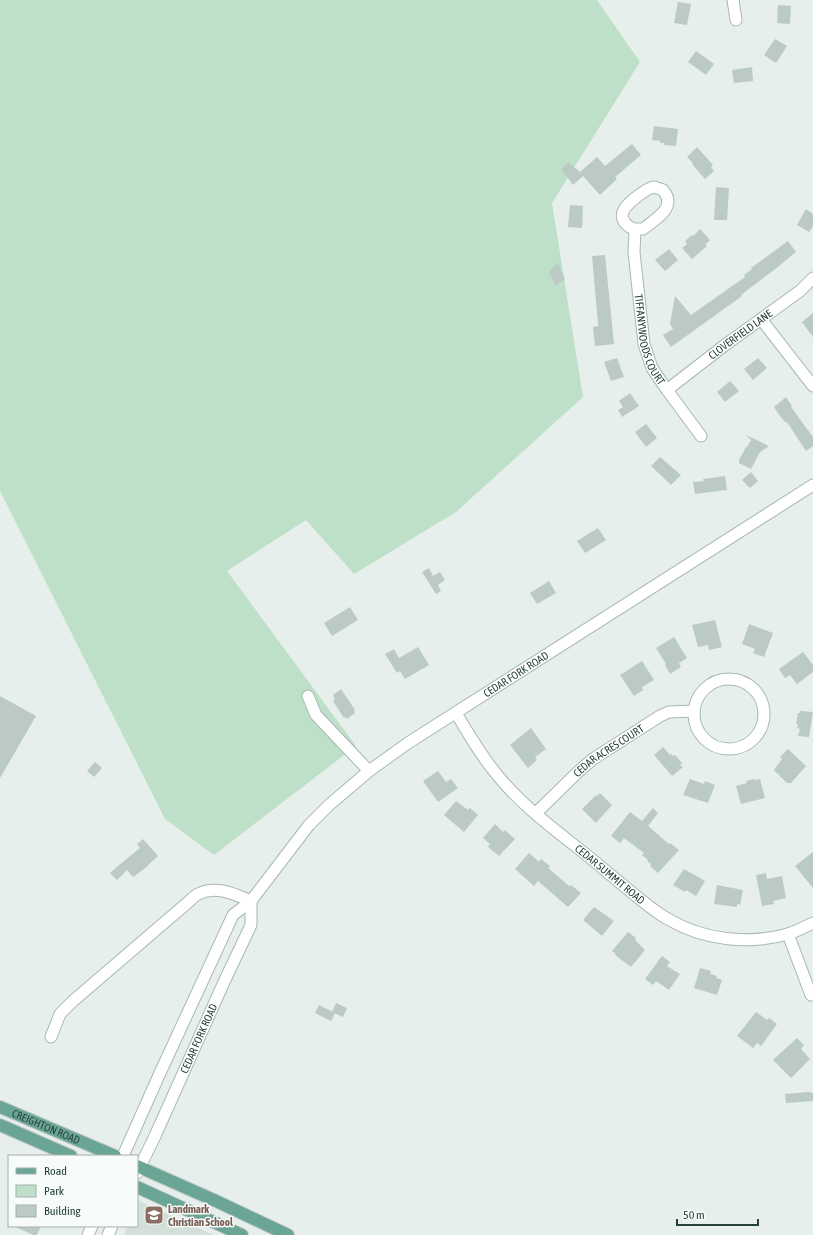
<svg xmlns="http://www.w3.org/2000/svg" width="813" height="1235" font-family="'Asap Condensed',sans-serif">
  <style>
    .built { fill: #d4dfda }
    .green { fill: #bfe0c8 }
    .building { fill: #bbcac4 }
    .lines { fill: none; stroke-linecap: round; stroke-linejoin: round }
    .minor-casing { stroke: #a8b8b2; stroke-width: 13 }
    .major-casing { stroke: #c2cac8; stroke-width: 14 }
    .minor { stroke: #fff; stroke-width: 11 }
    .major { stroke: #6aa596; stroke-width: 12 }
    .labels { text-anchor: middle; stroke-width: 3; stroke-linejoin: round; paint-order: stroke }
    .street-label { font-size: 11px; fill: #24423a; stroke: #f7fbf9 }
    .education-label { font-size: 11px; font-weight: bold; fill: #785e54; stroke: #f7fbf9; text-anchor: start }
  </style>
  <rect width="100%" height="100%" fill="#e6efeb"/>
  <!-- built -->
  <polygon class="built" points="139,1200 139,1201 214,1235 124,1235 128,1226 137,1226 137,1205"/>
  <!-- green -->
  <polygon class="green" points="0,0 597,0 640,62 552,203 583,397 456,512 354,574 306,520 227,571 356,746 214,855 165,819 0,491"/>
  <!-- building -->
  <g class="building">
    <polygon points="678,2 691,4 687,25 674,23"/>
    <polygon points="778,5 791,6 790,24 777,23"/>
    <polygon points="775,39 787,46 776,63 764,55"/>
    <polygon points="696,51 714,64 706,75 688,62"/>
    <polygon points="752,67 753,81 734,83 732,70"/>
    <polygon points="654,126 678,129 676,146 664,145 664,143 660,143 660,141 652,140"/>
    <polygon points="632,144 641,155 615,177 617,179 600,195 583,176 573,185 561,169 568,162 580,172 597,157 605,166"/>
    <polygon points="697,147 713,165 711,167 714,171 705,179 692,164 693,163 687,157"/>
    <polygon points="716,187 729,188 727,220 714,220"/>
    <polygon points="570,205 583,206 582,228 568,227"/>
    <polygon points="806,209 813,214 813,226 809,232 797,225"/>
    <polygon points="700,229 710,240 705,245 707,246 692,259 682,248 687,244 685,241 692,235 693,236"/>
    <polygon points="788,241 796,252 774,270 741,295 742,296 671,347 663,335 673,329 670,324 675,296 691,315 745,277 744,275 752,269 751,268"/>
    <polygon points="669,249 678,260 665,271 655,260"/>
    <polygon points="605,255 614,344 595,346 593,327 598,326 598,324 592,256"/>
    <polygon points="558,263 565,280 555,285 549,272"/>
    <polygon points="813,313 813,337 802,322"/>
    <polygon points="617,358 624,377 611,381 604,362"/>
    <polygon points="758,358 767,368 753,380 744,369"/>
    <polygon points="730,381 739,391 725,402 717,392"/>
    <polygon points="630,393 639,406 622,417 618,410 623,407 619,401"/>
    <polygon points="786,397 792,406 791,407 813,437 813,446 806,451 787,422 786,423 780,416 774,407"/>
    <polygon points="646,424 657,438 646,447 635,432"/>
    <polygon points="746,435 769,446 760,452 751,469 739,463 739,460 746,447 747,447 751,440"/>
    <polygon points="660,457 681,475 671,485 651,466"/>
    <polygon points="751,472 758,481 750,488 742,480"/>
    <polygon points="725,476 727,490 695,494 693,482 704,481 703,479"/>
    <polygon points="598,528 606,540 585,553 577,541"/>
    <polygon points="429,568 433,576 440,572 445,580 438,585 441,591 436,594 422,572"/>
    <polygon points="549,581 556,593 537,604 530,593"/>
    <polygon points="350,607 358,620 332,636 324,623"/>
    <polygon points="715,620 722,647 709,650 708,645 698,647 692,625"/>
    <polygon points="749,624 773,633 764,657 753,653 755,649 742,644"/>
    <polygon points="674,637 687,658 679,663 681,667 670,674 665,665 666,664 656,648"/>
    <polygon points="418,647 429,665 405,679 400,671 397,673 385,654 394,649 399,658"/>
    <polygon points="803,652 813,665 813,672 797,684 790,675 785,678 779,669"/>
    <polygon points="642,661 654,680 642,687 643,690 634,696 620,675"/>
    <polygon points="341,689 355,710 354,711 355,713 347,719 345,717 344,718 333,701 335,699 333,695"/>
    <polygon points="0,696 36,716 0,778"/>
    <polygon points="800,711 813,712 809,737 798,736 800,729 797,728 798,724 796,724 798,713 800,713"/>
    <polygon points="531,728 546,749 535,757 537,760 528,768 510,745"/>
    <polygon points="663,747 670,755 671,754 673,756 675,755 682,763 680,765 683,767 672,776 654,755"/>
    <polygon points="788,749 806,766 791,783 787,783 774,770 782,759 780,757"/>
    <polygon points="95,762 102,768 94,777 87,771"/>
    <polygon points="438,771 446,782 451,779 458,788 438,802 423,781"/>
    <polygon points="690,779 704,784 705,781 715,785 708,803 683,795"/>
    <polygon points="754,779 755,780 760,779 765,798 741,804 736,786 747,783 746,781"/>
    <polygon points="600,793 612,805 596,823 582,809 596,795 597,796"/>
    <polygon points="456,801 468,810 470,808 478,815 464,832 444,815"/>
    <polygon points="653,808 658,813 648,826 669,844 670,843 679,850 658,873 650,866 651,864 647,861 648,860 642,855 644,853 624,838 620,843 611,836 630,812 642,821"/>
    <polygon points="495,824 503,832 505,830 515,839 499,856 488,847 490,844 483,838"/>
    <polygon points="143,839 158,856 148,865 148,866 133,877 127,870 117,880 110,873 118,866 140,848 137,844"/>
    <polygon points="813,852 813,888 795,866"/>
    <polygon points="529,853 539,862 541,859 550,866 548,868 569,886 571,885 581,893 568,907 538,881 534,886 515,869"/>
    <polygon points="684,869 705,881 696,896 686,890 685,892 673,885"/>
    <polygon points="766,873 767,879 782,876 786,898 773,901 774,904 762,906 756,875"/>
    <polygon points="717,885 743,890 740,905 737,904 737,907 714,904"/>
    <polygon points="594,907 614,921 602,936 583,920"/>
    <polygon points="628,932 636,938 635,940 645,950 631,967 615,955 616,954 612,951"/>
    <polygon points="662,956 670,962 667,966 680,974 669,990 656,981 653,985 645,979"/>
    <polygon points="700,968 711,971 710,974 717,976 716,978 722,980 717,995 694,988"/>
    <polygon points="336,1003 347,1008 343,1017 332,1012"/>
    <polygon points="319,1005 335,1013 331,1021 315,1013"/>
    <polygon points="756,1012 767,1020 769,1018 777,1024 761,1046 757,1043 753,1048 737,1036"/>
    <polygon points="797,1038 804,1045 801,1049 810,1059 791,1078 773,1060"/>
    <polygon points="809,1092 813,1093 813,1101 786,1103 785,1094"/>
    <polygon points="13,1226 41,1226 37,1235 33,1235"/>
  </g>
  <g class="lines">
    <!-- minor casing -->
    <g class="minor-casing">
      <g id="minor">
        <polyline points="733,0 736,20"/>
        <path id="s1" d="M635 229H643C655 219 678 208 663 190L654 187C647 188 627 203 624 210 619 218 626 227 635 229L634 252 644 344 652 368 667 390 701 436"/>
        <polyline points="761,319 813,386"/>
        <path id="s2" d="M667 390 725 345 800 291 813 278"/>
        <circle cx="729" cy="714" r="35"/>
        <polyline points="308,696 316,715 369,771"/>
        <path id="s3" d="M456 713C469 735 482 757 498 776 525 809 561 834 594 861 612 876 631 892 650 907 656 911 662 916 668 919 703 940 748 945 788 934 797 931 805 927 813 923"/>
        <path id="s4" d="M536 813 580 770 593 759 660 716 669 712 694 711"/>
        <polyline points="788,934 811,995"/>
        <path d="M51 1037 60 1014 73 1001 186 904C190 901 194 896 198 894 217 885 234 894 251 901"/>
        <path id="s5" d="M123 1156 160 1073 233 915 251 901 309 825 329 805 369 771 408 743 813 485"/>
        <path id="s6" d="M137 1173 155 1136 224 982 251 925V901"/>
        <polyline points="88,1235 92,1226"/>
        <polyline points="108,1235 112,1226"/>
      </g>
    </g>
    <!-- major casing -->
    <g class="major-casing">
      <g id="major">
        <path id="s7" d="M0 1107 115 1156"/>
        <polyline points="0,1125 71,1156"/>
        <polyline points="137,1166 216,1201 288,1235"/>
        <polyline points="137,1187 242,1235"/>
      </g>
    </g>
    <!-- minor -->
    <use href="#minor" class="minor"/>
    <!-- major -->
    <use href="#major" class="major"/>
  </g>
  <!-- icons -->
  <defs>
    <g id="school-square" transform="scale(1)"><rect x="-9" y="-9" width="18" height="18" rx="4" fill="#8d6e63" stroke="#f7fbf9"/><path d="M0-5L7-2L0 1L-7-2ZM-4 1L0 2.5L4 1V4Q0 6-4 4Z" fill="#fff"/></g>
  </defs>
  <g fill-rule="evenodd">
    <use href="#school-square" x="154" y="1215"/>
  </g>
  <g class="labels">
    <!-- street labels -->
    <g class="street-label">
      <text dy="4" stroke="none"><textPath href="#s2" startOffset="92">CLOVERFIELD LANE</textPath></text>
      <text dy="4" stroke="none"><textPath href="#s1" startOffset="245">TIFFANYWOODS COURT</textPath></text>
      <text dy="4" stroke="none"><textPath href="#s5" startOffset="640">CEDAR FORK ROAD</textPath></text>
      <text dy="4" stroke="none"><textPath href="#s4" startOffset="96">CEDAR ACRES COURT</textPath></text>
      <text dy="4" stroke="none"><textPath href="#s3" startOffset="225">CEDAR SUMMIT ROAD</textPath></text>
      <text dy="4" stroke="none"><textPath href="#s6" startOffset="148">CEDAR FORK ROAD</textPath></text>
      <text dy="4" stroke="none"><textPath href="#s7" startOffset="50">CREIGHTON ROAD</textPath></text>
    </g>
    <!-- education labels -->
    <g class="education-label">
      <text x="168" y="1213">Landmark<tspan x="168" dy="13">Christian School</tspan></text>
    </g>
  </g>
  <!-- legend -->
  <rect x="8" y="1155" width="130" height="72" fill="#f7fbf9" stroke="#a3b1ad"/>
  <rect x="16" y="1168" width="20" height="6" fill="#6aa596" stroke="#a3b1ad"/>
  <text x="44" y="1175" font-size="12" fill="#24423a">Road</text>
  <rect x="16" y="1185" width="20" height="12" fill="#bfe0c8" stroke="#a3b1ad"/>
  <text x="44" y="1195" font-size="12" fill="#24423a">Park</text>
  <rect x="16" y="1205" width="20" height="12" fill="#bbcac4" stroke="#a3b1ad"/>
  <text x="44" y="1215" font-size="12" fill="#24423a">Building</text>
  <!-- scale -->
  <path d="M677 1219v6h81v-6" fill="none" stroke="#24423a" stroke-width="2"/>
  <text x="683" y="1219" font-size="12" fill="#24423a" stroke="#f7fbf9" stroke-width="3" paint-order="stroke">50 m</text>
</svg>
